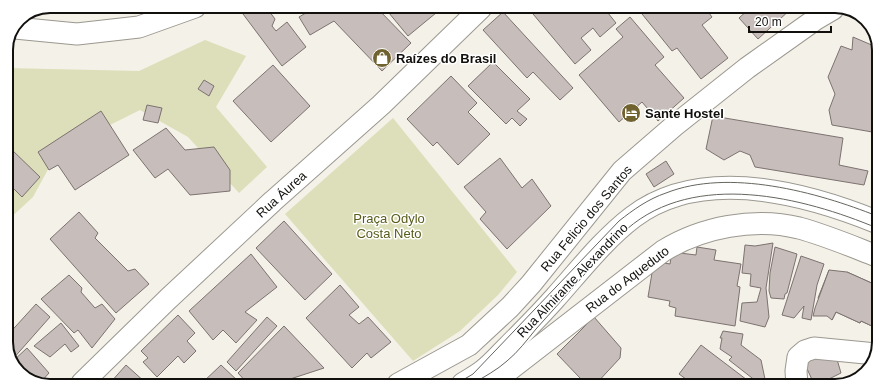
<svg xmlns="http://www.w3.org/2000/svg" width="885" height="392" font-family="Arial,sans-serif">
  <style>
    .green { fill: #dcdfb9 }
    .building { fill: #c7bdba; stroke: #7c7270 }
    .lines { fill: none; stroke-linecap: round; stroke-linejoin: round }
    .minor-casing { stroke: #9b9890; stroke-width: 23 }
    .tertiary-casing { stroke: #9b9890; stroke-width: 24 }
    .minor { stroke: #fff; stroke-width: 21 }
    .tertiary { stroke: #fff; stroke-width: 22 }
    .tram { stroke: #66655f; stroke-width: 1 }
    .labels { text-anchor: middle; stroke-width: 3; stroke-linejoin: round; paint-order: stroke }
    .poi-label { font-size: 13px; font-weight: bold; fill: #11100d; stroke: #fff; text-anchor: start }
    .street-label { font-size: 13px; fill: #11100d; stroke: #fff }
    .park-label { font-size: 13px; fill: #595c1a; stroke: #fff }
    .rim { fill: none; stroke: #11100d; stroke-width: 2 }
  </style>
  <rect width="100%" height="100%" fill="#f4f1e8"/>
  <!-- green -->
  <g class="green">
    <polygon points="205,40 246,56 216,107 267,167 239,193 188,137 140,110 58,151 33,197 6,222 6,68 139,71"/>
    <polygon points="393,118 517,272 498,295 460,331 413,361 285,214"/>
  </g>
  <!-- building -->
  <g class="building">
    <polygon points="50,6 72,6 72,9 46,8"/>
    <polygon points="252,7 266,7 275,19 272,26 276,31 287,22 306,47 282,66 243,14"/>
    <polygon points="316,7 376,7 411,43 382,71 334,21 310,35 299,17"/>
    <polygon points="384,7 442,8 408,36"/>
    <polygon points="528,8 604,8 616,23 600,37 593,28 581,38 591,50 575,64"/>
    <polygon points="638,9 706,9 712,17 702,25 728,58 701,79 677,48 672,51"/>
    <polygon points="749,9 791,9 758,39 739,18"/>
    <polygon points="503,12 573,88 560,100 533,72 527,78 483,30"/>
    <polygon points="630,17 664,57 655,65 684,98 658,121 642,102 619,122 579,75 623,37 616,29"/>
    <polygon points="853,37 874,46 875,37 879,47 878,133 832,125 829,110 835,94 828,77 841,46 852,50"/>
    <polygon points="493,62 530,99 517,111 527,119 520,126 512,118 506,124 468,86"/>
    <polygon points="273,65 310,106 271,142 233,101"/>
    <polygon points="451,76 477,103 468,112 490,134 458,165 437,142 433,146 407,119"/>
    <polygon points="204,80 214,86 209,96 198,89"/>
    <polygon points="147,105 162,108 158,123 143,120"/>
    <polygon points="101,111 129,155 75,190 58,165 49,170 38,152"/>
    <polygon points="713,116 843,138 839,165 868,171 864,185 755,167 750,155 740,151 724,160 706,149"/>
    <polygon points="166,128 185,150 214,147 230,170 230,191 190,195 168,169 155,178 133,150"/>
    <polygon points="10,148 40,177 22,197 13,188 8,193 6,191 6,153"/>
    <polygon points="500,158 522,188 532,179 551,206 507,249 480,219 486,212 464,187"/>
    <polygon points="666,161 674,174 654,187 646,174"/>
    <polygon points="79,212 98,233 95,238 128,271 135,269 149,284 116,313 50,239"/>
    <polygon points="284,221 332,274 305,300 256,248"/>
    <polygon points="773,243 766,288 769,317 765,327 740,321 742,303 757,302 761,288 750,286 751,274 742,273 745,245 755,246"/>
    <polygon points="697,247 716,250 714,260 741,264 737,286 740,287 735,326 675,316 676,308 669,306 670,301 648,297 653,267 658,262 670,264 672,252 696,255"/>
    <polygon points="775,247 797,254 787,293 785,294 784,299 771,298 769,291 770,273"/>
    <polygon points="251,254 277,287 245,312 257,320 236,343 223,330 213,340 189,311"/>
    <polygon points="801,256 824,264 817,285 811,320 802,318 804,306 794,318 782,315"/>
    <polygon points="829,270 844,279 847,272 876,285 876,324 874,327 861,321 860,323 836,312 832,320 818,298"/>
    <polygon points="829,270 847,272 876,285 876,324 874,327 861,321 860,323 836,312 832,320 827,316 813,316 815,308"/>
    <polygon points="69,275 82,288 81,292 95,308 102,304 115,319 92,348 78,330 74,333 41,299"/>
    <polygon points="340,285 359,307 349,315 359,324 368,317 391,342 371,358 367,353 352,368 306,318"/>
    <polygon points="36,304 50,317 12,360 6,345 6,337"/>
    <polygon points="178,315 195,333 187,341 196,351 184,363 178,356 157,377 143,362 148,358 141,351"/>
    <polygon points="267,317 277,326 236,371 227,362"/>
    <polygon points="594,317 621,348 620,358 595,385 572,385 580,378 557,354"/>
    <polygon points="61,323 79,346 71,352 65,344 50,357 34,346"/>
    <polygon points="284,326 324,368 275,384 248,384 238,373"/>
    <polygon points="723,331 743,334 741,345 761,360 766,384 761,385 729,360 732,357 720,349 722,338 720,338"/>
    <polygon points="701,345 755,386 694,385 679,374"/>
    <polygon points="27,348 49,373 40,383 33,383 15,369 12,362"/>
    <polygon points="836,356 841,373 815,386 802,358"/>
    <polygon points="126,365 146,383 110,383"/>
    <polygon points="221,365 240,383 202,383"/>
  </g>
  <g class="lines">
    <!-- minor casing -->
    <g class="minor-casing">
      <g id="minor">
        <polyline points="15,28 77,34 139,27 195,7"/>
        <polyline points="82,383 168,299 273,201 381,105 481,8"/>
        <polyline points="398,384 469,345 510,307 531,284 622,171 674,126 747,68 816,19 833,9"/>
        <path d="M490 385 663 251C702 227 754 217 799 228 825 235 851 246 877 256"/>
        <polyline points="797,386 796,371 798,357 805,351 814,348 876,354"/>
      </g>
    </g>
    <!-- tertiary casing -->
    <g class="tertiary-casing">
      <path id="tertiary" d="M463 384C469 380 477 376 483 371 491 365 498 357 505 350 522 333 539 316 555 298 580 270 604 239 633 217 702 165 805 193 877 222"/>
    </g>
    <!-- minor -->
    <use href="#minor" class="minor"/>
    <!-- tertiary -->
    <use href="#tertiary" class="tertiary"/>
    <!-- tram -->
    <g class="tram">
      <path d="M456 384 473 374 619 221C633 210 648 199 666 193 729 168 817 192 877 216"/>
      <path d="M472 384C484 377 497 370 507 361 518 352 527 340 536 329 554 309 572 289 590 268 602 255 614 240 627 229 695 170 803 197 877 228"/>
    </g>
  </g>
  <!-- icons -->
  <defs>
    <g id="shop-disc" transform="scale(1)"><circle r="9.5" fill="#716330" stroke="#fff"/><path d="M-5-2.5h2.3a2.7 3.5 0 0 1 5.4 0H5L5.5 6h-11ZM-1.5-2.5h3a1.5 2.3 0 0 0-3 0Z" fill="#fff"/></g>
    <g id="hotel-disc" transform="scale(1)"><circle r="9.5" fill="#716330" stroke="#fff"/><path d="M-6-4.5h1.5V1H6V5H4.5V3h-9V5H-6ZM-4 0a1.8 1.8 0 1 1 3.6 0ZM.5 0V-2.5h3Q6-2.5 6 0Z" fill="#fff"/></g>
  </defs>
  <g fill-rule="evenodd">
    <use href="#shop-disc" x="382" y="58"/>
    <use href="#hotel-disc" x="631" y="113"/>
  </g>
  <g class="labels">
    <!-- poi labels -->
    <g class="poi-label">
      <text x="396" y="63">Raízes do Brasil</text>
      <text x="645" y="118">Sante Hostel</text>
    </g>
    <!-- street labels -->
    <g class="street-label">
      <text transform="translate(281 194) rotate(-42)" y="5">Rua Áurea</text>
      <text transform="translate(586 218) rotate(-50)" y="5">Rua Felicio dos Santos</text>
      <text transform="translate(627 279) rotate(-37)" y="5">Rua do Aqueduto</text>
      <text transform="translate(572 280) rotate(-46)" y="5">Rua Almirante Alexandrino</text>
    </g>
    <!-- park labels -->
    <g class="park-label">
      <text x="389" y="223">Praça Odylo<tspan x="389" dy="15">Costa Neto</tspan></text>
    </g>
  </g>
  <!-- crop -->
  <path d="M0 0H885V392H0ZM50 13H835A37 37 0 0 1 872 50V342A37 37 0 0 1 835 379H50A37 37 0 0 1 13 342V50A37 37 0 0 1 50 13Z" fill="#fff" fill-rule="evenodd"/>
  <path class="rim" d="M50 13H835A37 37 0 0 1 872 50V342A37 37 0 0 1 835 379H50A37 37 0 0 1 13 342V50A37 37 0 0 1 50 13Z"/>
  <!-- scale -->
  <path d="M749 26v6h82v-6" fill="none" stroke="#11100d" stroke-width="2"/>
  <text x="755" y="26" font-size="12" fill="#11100d" stroke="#ffffff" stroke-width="3" paint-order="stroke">20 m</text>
</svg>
